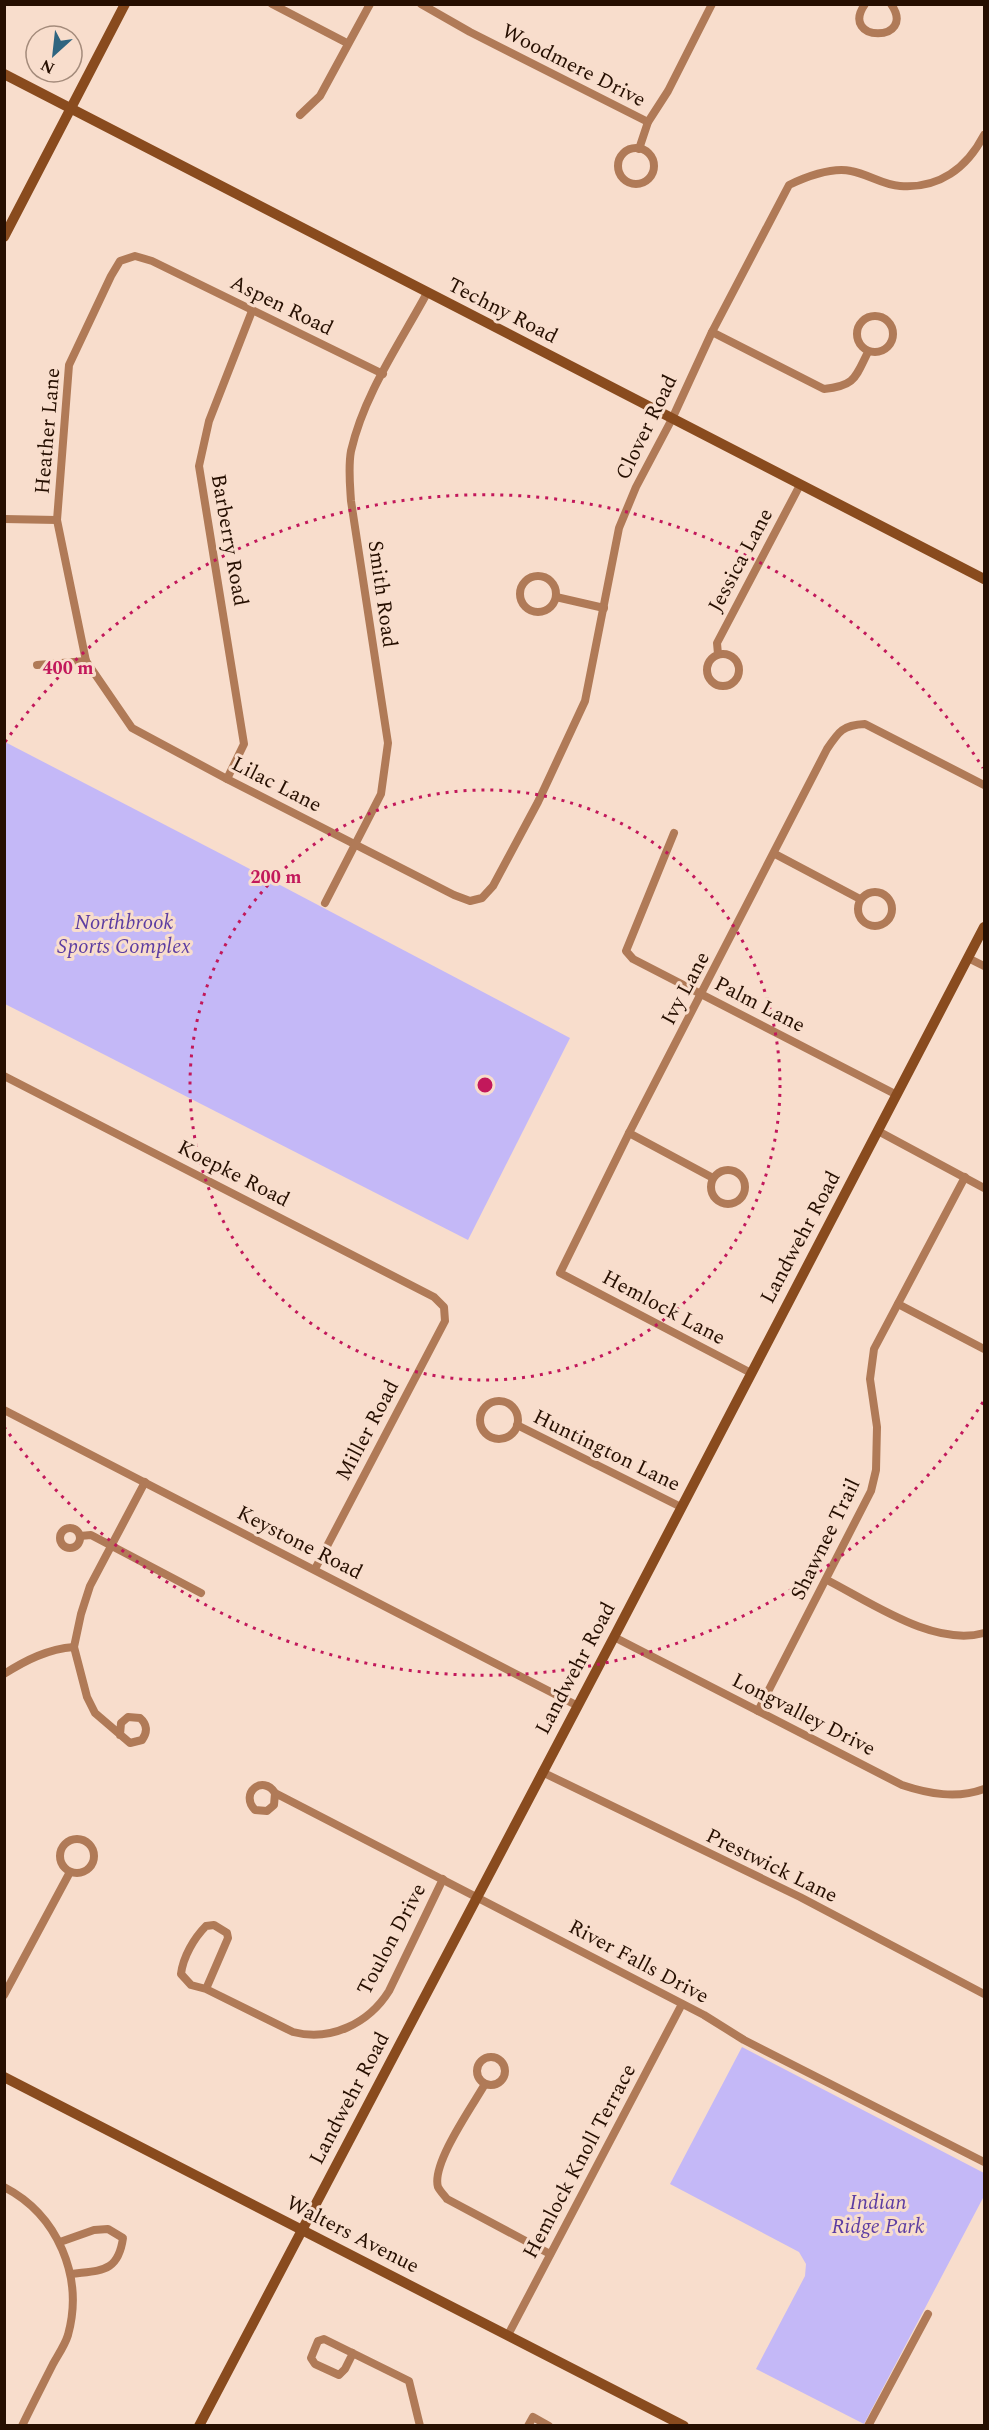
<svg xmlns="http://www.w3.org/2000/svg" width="989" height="2430" font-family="Spectral,serif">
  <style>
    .green { fill: #c4b8f7 }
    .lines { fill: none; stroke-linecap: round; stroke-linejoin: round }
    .street { stroke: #b07a57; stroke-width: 8 }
    .secondary { stroke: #894b1e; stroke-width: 10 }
    .ring { fill: none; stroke: #c2185b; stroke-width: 3; stroke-dasharray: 3 6 }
    .labels { text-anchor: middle; stroke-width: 6; stroke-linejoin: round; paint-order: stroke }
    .street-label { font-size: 21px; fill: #260f01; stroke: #f8ddcc }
    .park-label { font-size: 21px; font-style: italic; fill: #5c3da2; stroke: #f8ddcc }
    .centre { fill: #c2185b; stroke: #f8ddcc; stroke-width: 3 }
    .ring-label { font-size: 18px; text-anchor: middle; font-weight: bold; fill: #c2185b; stroke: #f8ddcc; stroke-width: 6; stroke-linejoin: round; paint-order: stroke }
  </style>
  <rect width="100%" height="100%" fill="#f8ddcc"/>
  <!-- green -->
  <g class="green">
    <polygon points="5,742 227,857 570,1038 468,1240 5,1004"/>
    <polygon points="742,2047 984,2173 984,2196 864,2424 756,2369 805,2276 806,2264 799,2252 670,2184"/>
  </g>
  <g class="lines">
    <!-- street -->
    <g class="street">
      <polyline points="272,4 347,43"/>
      <polyline points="421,4 470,32 648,122"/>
      <path d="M865 4C838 43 918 43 891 4"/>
      <polyline points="300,115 320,96 370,4"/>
      <circle cx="636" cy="166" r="18"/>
      <polyline points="639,149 648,122 668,91 712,4"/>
      <circle cx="875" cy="334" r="18"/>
      <path d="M712 332 824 389C855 386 855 378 868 352"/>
      <path d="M383 374 152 261 135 256 120 261 111 276 69 365 57 520 86 661 132 728 227 779 454 895 470 901 482 898 493 886 538 802 585 701 619 528 636 487 672 419 712 332 789 185C808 176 831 167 851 171 868 174 883 185 900 186 939 189 967 168 984 135"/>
      <polyline points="4,519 57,520"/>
      <circle cx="538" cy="594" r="18"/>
      <polyline points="556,597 604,608"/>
      <circle cx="723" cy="670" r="16"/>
      <polyline points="718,654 717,643 800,485"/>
      <polyline points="37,665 86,661"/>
      <polyline points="227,779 244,744 199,466 209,421 252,311"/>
      <polyline points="674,833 626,951 633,959 897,1095"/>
      <polyline points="775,854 860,899"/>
      <circle cx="875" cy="909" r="17"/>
      <path d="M325 903 381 794 388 743 351 501C350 485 348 467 351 451 364 394 400 343 427 293"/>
      <polyline points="968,958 984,966"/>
      <polyline points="4,1076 434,1297 444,1307 445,1321 315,1569"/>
      <polyline points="878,1131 984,1188"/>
      <polyline points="629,1133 713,1178"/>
      <circle cx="728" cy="1187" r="17"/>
      <polyline points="898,1304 984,1349"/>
      <path d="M751 1373 560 1273 629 1133 827 749C839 731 843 725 865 724L984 785"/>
      <circle cx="499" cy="1420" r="19"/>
      <polyline points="4,1410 578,1706"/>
      <polyline points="517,1425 681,1507"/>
      <circle cx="70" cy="1538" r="10"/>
      <polyline points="80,1536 91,1535 201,1593"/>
      <path d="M827 1580C872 1603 934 1647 984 1633"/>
      <path d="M614 1637 902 1785C929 1794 957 1799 984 1789"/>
      <path d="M4 1674C26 1660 48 1649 74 1647"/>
      <polyline points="758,1711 871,1491 876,1470 877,1427 870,1379 874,1349 965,1177"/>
      <path d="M120 1735 121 1723 128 1717 140 1718C147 1724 148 1732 142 1740L130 1743 95 1713 87 1697 74 1647 81 1614 90 1586 145 1482"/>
      <polyline points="542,1772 800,1897 984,1994"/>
      <path d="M275 1793 274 1805 267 1811 255 1810C239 1793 263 1774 275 1793L704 2015 744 2040 984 2162"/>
      <circle cx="77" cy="1856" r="17"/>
      <path d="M206 1989 228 1938 227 1933 214 1925 206 1926C194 1938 183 1957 181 1974L191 1985 206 1989 293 2032C331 2042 369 2023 389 1991L443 1879"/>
      <polyline points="4,1995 70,1872"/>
      <circle cx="491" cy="2071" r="14"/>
      <path d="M485 2084C473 2105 431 2164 438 2187 440 2191 444 2195 447 2199L550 2254"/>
      <path d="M4 2187C58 2215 84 2277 68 2335 65 2345 58 2355 53 2364 43 2384 32 2405 22 2426"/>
      <path d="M60 2242 94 2230 108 2229 123 2238C118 2273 101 2270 71 2274"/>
      <polyline points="508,2335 682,2004"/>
      <polyline points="353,2353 345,2369 339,2375 315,2364 311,2358 318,2341 324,2339 409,2381 420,2426"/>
      <polyline points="528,2426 533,2417 549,2426"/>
      <polyline points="868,2426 928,2314"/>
    </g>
    <!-- secondary -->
    <g class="secondary">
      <polyline points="4,74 984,579"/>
      <polyline points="4,237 125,4"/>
      <polyline points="4,2077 684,2426"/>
      <polyline points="199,2426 614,1637 984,927"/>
    </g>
  </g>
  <!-- distance rings -->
  <g class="ring">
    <circle cx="485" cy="1085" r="295"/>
    <path d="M983 1402A590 590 0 0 1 5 1428M5 742A590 590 0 0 1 983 768"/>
  </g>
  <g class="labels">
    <!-- street labels -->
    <g class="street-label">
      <text transform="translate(574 65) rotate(27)" y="7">Woodmere Drive</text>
      <text transform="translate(282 305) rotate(26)" y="7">Aspen Road</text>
      <text transform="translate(503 310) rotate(27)" y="7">Techny Road</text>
      <text transform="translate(646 427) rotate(-64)" y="7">Clover Road</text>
      <text transform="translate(47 431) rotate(-85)" y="7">Heather Lane</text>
      <text transform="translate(230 540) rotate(80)" y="7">Barberry Road</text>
      <text transform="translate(740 560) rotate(-62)" y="7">Jessica Lane</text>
      <text transform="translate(383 594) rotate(82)" y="7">Smith Road</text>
      <text transform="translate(277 784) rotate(27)" y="7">Lilac Lane</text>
      <text transform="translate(685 988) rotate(-62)" y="7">Ivy Lane</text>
      <text transform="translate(760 1004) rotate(27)" y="7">Palm Lane</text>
      <text transform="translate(234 1173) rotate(27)" y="7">Koepke Road</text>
      <text transform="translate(800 1237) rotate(-62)" y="7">Landwehr Road</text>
      <text transform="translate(664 1307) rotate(28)" y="7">Hemlock Lane</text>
      <text transform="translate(367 1430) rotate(-62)" y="7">Miller Road</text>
      <text transform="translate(607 1450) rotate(26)" y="7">Huntington Lane</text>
      <text transform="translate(825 1539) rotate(-64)" y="7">Shawnee Trail</text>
      <text transform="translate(300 1542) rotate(27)" y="7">Keystone Road</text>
      <text transform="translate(575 1668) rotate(-62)" y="7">Landwehr Road</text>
      <text transform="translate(804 1714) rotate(27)" y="7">Longvalley Drive</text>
      <text transform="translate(772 1865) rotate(26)" y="7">Prestwick Lane</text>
      <text transform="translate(391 1939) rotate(-62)" y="7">Toulon Drive</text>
      <text transform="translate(639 1961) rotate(28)" y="7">River Falls Drive</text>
      <text transform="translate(349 2098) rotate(-62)" y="7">Landwehr Road</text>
      <text transform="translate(579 2161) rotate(-62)" y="7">Hemlock Knoll Terrace</text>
      <text transform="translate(353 2234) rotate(27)" y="7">Walters Avenue</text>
    </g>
    <!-- park labels -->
    <g class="park-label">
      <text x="124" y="929">Northbrook<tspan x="124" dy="24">Sports Complex</tspan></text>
      <text x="878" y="2209">Indian<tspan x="878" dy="24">Ridge Park</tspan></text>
    </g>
  </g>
  <circle cx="485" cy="1085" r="9" class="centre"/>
  <g class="ring-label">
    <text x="68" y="674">400 m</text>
    <text x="276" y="883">200 m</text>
  </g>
  <!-- border -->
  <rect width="989" height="2430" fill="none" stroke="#260f01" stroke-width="12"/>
  <!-- north arrow -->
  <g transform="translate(54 54) rotate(207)"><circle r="28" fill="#f8ddcc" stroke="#a48b7b" stroke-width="1.5"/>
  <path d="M0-4.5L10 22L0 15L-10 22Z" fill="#2f6580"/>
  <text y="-9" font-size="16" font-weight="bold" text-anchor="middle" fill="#260f01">N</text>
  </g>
</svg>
